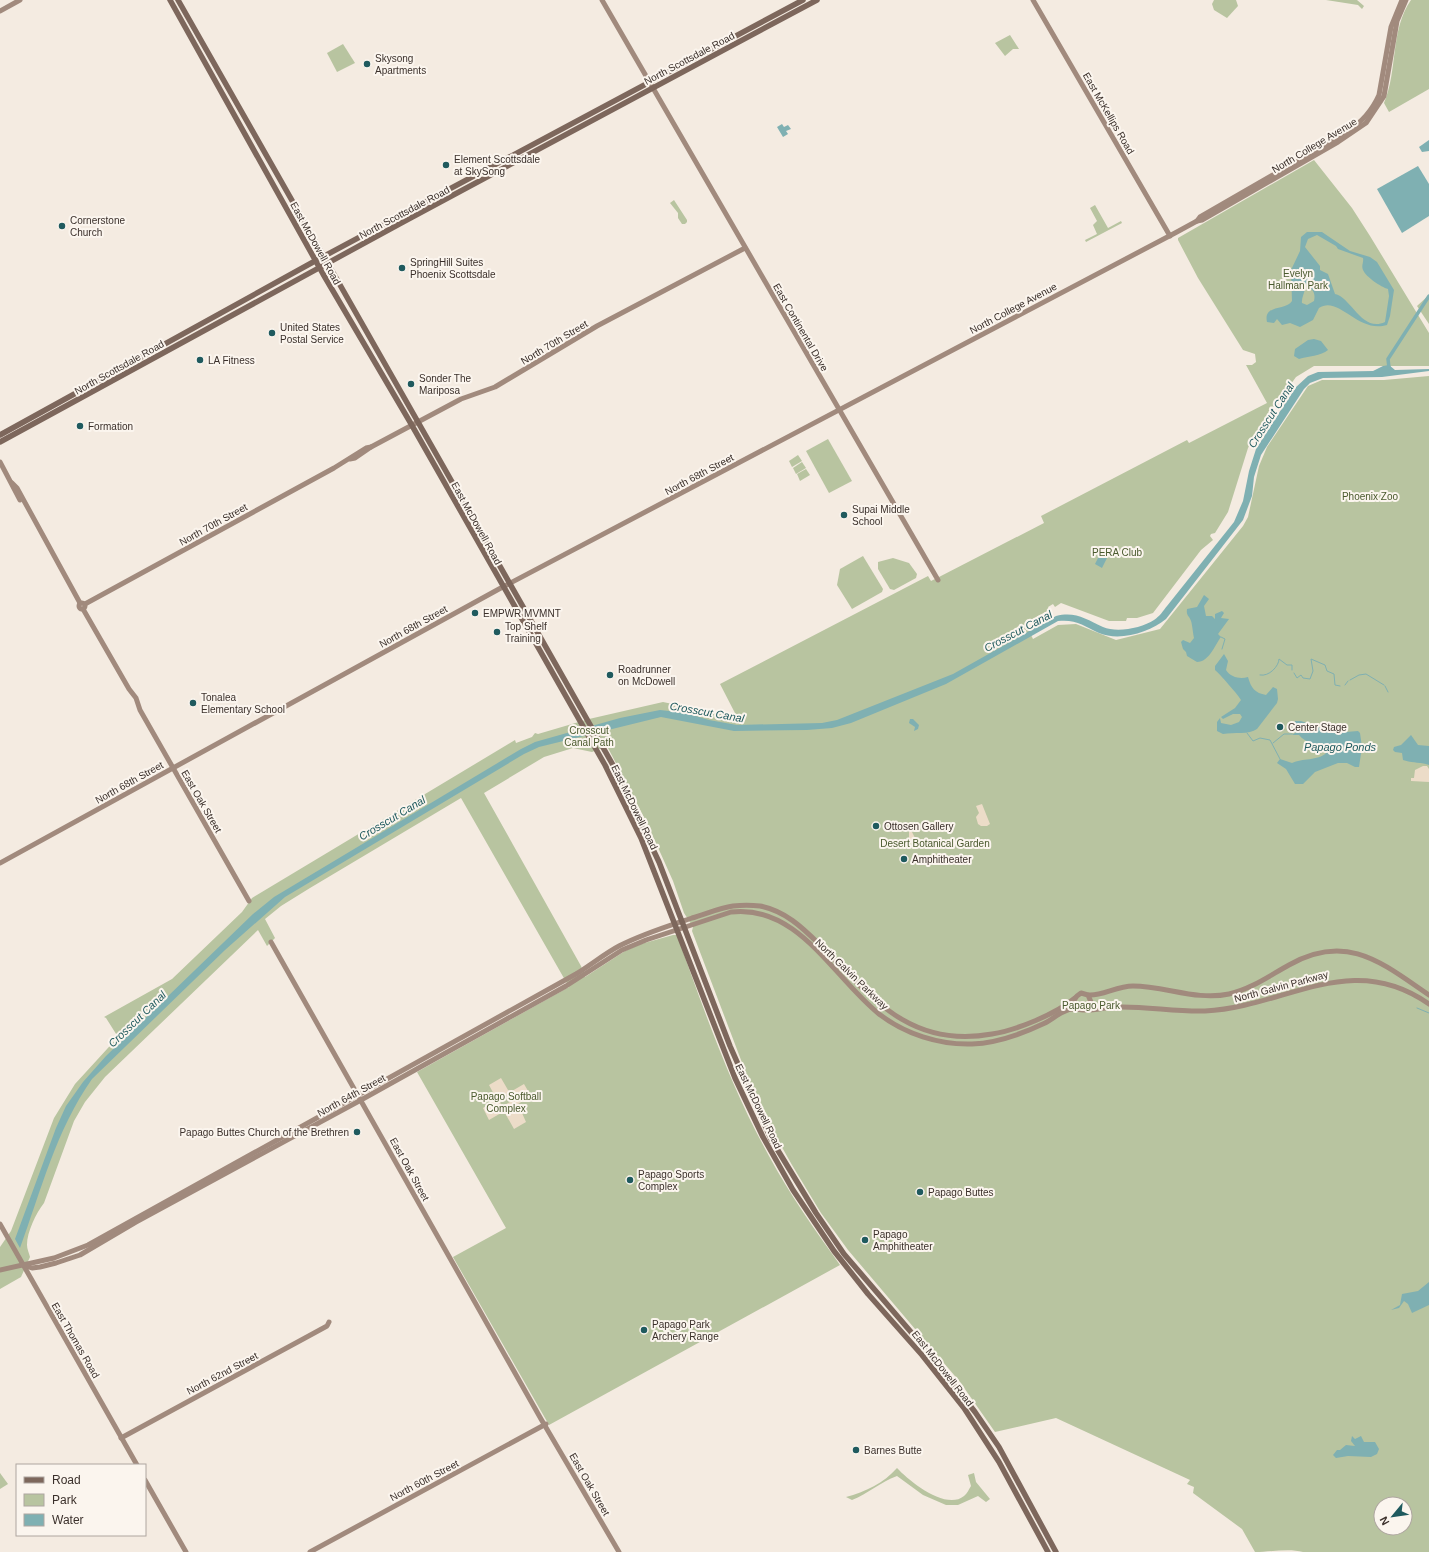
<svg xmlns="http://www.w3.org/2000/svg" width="1429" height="1552" font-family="Helvetica,sans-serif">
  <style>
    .green { fill: #b8c4a0; fill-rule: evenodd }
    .plaza { fill: #ecdcc8; fill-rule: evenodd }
    .water { fill: #7fb0b2; fill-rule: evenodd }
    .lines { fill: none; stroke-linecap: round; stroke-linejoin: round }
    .stream { stroke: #7fb0b2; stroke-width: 1 }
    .canal { stroke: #7fb0b2; stroke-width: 3.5 }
    .secondary { stroke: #a18a7d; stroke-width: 5 }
    .primary { stroke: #7d675c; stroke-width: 5.5 }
    .poi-dot { fill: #1f5a5e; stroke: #fbf5ee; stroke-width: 1.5 }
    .labels { text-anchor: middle; stroke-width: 4; stroke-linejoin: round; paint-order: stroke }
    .poi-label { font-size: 10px; fill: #3b302b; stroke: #fbf5ee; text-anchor: start }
    .street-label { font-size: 10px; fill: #3b302b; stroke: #fbf5ee }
    .park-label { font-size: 10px; fill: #4a5a2e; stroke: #fbf5ee }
    .water-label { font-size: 11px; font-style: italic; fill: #1f5a5e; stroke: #fbf5ee }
  </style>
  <rect width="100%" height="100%" fill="#f4ebe1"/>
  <!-- green -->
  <g class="green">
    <polygon points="1214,0 1236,0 1238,6 1227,18 1214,10 1212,4"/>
    <polygon points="1326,0 1357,0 1364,6 1362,9 1358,5"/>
    <path d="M1411 0H1429V89L1389 112 1384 103C1398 71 1390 30 1411 0Z"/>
    <polygon points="1010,35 1019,49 1013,49 1005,56 995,43"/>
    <polygon points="343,44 355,63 337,72 327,53"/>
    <path d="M1314 160 1352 208 1370 236 1429 333V366H1314L1296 377 1263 422 1248 448 1228 512 1215 533 1211 534 1210 536 1213 540 1201 550 1153 613 1137 618H1127L1126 621H1109L1061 603 1055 607 1053 604 1048 607 1049 610 1025 623 1033 639 1058 625 1076 624 1116 640 1160 629 1243 526 1248 517 1259 466 1267 447 1308 386 1322 380H1384L1429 376V1552H1303C1289 1548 1270 1552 1255 1552L1242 1529 1193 1493 1194 1487 1187 1484 1190 1480 1056 1418 995 1432 960 1382 848 1250 821 1213 792 1165 770 1126 749 1081 692 931 693 927 684 913 673 881 647 823 607 746 592 752 573 748 544 757 484 793 581 966 585 977 625 951 641 944 673 935H677C704 1010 730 1086 769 1156 790 1195 815 1230 840 1265L549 1425 453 1257 506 1228 417 1072 569 987 461 798 310 888 281 906 265 919 275 938 267 946 258 930 105 1077 85 1102 74 1121 44 1203C36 1213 27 1232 27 1245 27 1249 29 1253 30 1257L21 1277 0 1289V1247L11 1231 54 1118 75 1084 118 1037 106 1018 104 1017 172 979 242 912 252 898 515 740 516 743 532 737 535 733 538 734 589 719 663 702 721 714 736 715 720 684 928 576 931 581 939 577 1044 523 1041 516 1187 440 1189 443 1267 403 1246 365H1252L1256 362 1255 354 1243 350 1198 278 1178 240V238ZM1381 1504H1405V1528H1381Z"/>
    <polygon points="674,200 687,220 687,222 685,224 682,224 678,218 678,213 670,203"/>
    <polygon points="1095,205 1108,228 1121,221 1122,223 1086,242 1085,240 1097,234 1093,225 1097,221 1090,208"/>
    <polygon points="1429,295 1429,324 1417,306"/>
    <polygon points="828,439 852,481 829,493 806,451"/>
    <polygon points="798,455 802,461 792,467 789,461"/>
    <polygon points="802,462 806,468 796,474 793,468"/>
    <polygon points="806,469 810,475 800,481 797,474"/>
    <polygon points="863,556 883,589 882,592 852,609 837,585 840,569"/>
    <polygon points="893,558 909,563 917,574 916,578 894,590 890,589 878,569 878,562"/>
    <path d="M897 1468C909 1481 946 1511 964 1496 967 1494 969 1489 971 1486L968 1475 974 1473 976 1482 990 1499 986 1502 978 1496 958 1505H946L923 1495 897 1476C880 1482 868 1494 852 1500L846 1497C865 1492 884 1483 897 1468Z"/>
    <polygon points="0,1473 8,1484 0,1489"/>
  </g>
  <!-- plaza -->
  <g class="plaza">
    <polygon points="1423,766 1427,766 1429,769 1429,782 1411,781 1411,778 1414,778 1415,770"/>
    <polygon points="982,804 990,824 987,826 981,826 978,824 976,817 979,813 976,806"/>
    <polygon points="909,832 912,832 916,840 913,844 909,842"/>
    <path d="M501 1078 508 1090 512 1091 524 1084 531 1096 518 1104 526 1122 514 1129 505 1113H501L489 1120 483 1108 494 1101 496 1098 489 1085ZM506 1094 510 1102 501 1107 500 1097Z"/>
  </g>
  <!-- water -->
  <g class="water">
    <polygon points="782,124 784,127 788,125 791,129 786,131 788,134 783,137 777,127"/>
    <polygon points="1429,140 1429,151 1422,152 1419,147"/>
    <polygon points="1418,166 1429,184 1429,216 1402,233 1377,189"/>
    <path d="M1307 232H1322L1350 251 1370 257 1377 262 1394 290 1390 316 1387 325C1358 334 1339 295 1319 308L1313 320 1300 327 1290 323 1282 325 1277 319 1274 323 1267 322C1263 304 1286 311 1292 301L1291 270 1300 251 1301 237ZM1317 235 1336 246 1338 249 1363 258C1364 262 1361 266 1363 270 1366 277 1381 287 1388 289L1389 296 1385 322C1362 333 1351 297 1335 294L1328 274 1320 270V266L1305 247 1308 239ZM1307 284C1312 290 1316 292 1314 301L1307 305 1302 303C1301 297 1307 290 1304 285Z"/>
    <path d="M1314 339 1321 341 1328 350C1321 356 1308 356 1299 359L1294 356 1295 349 1308 340Z"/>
    <path d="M1389 365 1395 370 1429 369V371L1382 377 1323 378 1310 383 1304 389 1261 455 1254 477 1252 496 1243 520 1166 619C1150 632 1120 642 1099 633 1084 626 1076 619 1058 621L946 684 851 723 832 728 807 730 734 731 661 717 539 747 524 754 285 897 225 950 92 1079C56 1130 41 1191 20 1248L15 1239 56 1128 66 1106 83 1082 106 1056 253 914 274 897 521 749 535 742 620 718 660 710 686 713 709 720 737 725 822 723 837 720 953 674 1056 616C1075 611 1086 619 1103 627 1117 633 1142 628 1154 620 1160 616 1163 611 1167 606L1234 522 1243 501 1249 471 1256 449 1295 388 1308 376 1318 372 1373 371 1383 366Z"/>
    <polygon points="1100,554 1107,558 1102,568 1095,564"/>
    <path d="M1204 595 1209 599 1204 606 1206 616H1212L1215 619V614L1222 611 1224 613 1221 618 1229 619 1218 634 1221 637C1215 645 1209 662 1197 662L1187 656 1186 652 1183 649 1181 642 1183 640 1190 643 1194 638C1193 634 1192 623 1191 621 1189 615 1186 616 1187 609L1197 607Z"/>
    <path d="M1224 654 1228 661 1226 670C1231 678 1241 679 1248 677 1251 688 1255 693 1266 695L1273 687 1277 689 1278 699 1277 703 1257 729C1249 735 1234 732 1223 734L1217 731V722L1220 718 1221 723 1231 725 1239 722 1242 717 1240 714H1233L1223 719 1221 717 1235 708 1241 700C1240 697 1218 672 1215 670V666Z"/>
    <polygon points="910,719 913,719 919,725 918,729 914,731 915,727 909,723"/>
    <path d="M1295 721H1301L1321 728 1327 723 1336 725 1346 732 1358 731 1360 733 1362 747 1359 767H1355L1347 763H1338L1315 772 1303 784H1295L1286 769 1277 763 1280 759 1292 763C1302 758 1318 761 1326 753 1319 744 1306 744 1299 735H1292L1298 731 1295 725Z"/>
    <path d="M1411 735 1418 745 1429 746V765C1421 762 1411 763 1403 760L1402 753 1395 752 1393 750 1394 747 1401 745Z"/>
    <polygon points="1429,1282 1429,1305 1412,1313 1408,1304 1404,1301 1399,1308 1391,1310 1400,1305 1402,1294 1418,1291"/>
    <polygon points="1352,1436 1355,1439 1361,1436 1364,1442 1375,1442 1379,1449 1377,1454 1371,1457 1348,1456 1336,1458 1333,1455 1337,1450 1340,1450 1346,1445 1355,1446 1351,1441"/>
  </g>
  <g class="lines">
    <!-- stream -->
    <g class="stream">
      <polyline points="1221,637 1225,639 1222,649"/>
      <polyline points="1294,673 1297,678 1301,675 1303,678 1310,679 1313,671 1311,659 1325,665 1327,671 1334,674 1335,685 1340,686"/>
      <path d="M1260 675C1269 677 1279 666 1279 659L1287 665H1292V670"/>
      <polyline points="1350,680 1359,675 1366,674 1384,685"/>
      <polyline points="1345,685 1348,681"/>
      <polyline points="1385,686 1388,692"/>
      <polyline points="1247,733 1253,741 1260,738 1270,740 1280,759"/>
      <polyline points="1273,743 1284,734 1292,734"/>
      <polyline points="1417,1008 1429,1013"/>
    </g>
    <!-- canal -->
    <polyline class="canal" points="1389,368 1388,359 1429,296"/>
    <!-- secondary -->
    <g class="secondary">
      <polyline points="602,0 938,580"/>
      <polyline points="1033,0 1170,236"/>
      <polyline points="0,11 20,0"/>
      <polyline points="1197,221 1202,220 1338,142 1366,123 1384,96 1397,21 1406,0"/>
      <polyline points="350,459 355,458 371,447"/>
      <polyline points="0,462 20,500"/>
      <polyline points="12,483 17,488 80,603"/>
      <circle cx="82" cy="606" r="3"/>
      <polyline points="85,604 334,468 366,448 371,447 461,399 495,387 597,326 745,248"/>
      <polyline points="83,609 129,689 136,698 140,710 249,901"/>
      <path d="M0 863 499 589 1175 233 1197 221 1200 217 1347 132C1362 122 1372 111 1379 95L1391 27 1402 0"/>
      <polyline points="271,942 541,1419 619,1552"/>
      <path d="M1089 995C1102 996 1117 986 1133 986 1165 986 1197 1001 1229 994 1251 989 1269 976 1289 965 1347 932 1382 963 1429 995"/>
      <polyline points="1074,1000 1077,996 1081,993 1088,995 1091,1002 1089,1007 1086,1009"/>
      <polyline points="0,1224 137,1465"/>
      <path d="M23 1265 32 1268 40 1267 56 1263 80 1255 136 1222 361 1100 566 986 622 950 646 940 731 912C798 904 833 977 879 1014 905 1034 939 1045 972 1044 998 1043 1022 1034 1045 1023 1053 1019 1062 1010 1072 1009 1076 1008 1079 1010 1083 1010 1094 1011 1106 1007 1117 1007 1146 1006 1175 1012 1205 1011 1286 1007 1351 949 1429 1004"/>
      <path d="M0 1270 54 1258 88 1245 576 974C591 965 604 954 619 946 642 934 668 926 692 918 706 914 719 908 733 906 742 905 751 905 760 906 785 911 802 927 820 945 871 997 910 1049 992 1034 1017 1030 1056 1014 1075 998"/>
      <polyline points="121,1438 305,1338 327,1326 329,1322"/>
      <polyline points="145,1480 186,1552"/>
      <polyline points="310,1552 546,1424"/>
    </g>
    <!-- primary -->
    <g class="primary">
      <polyline points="170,0 323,274 410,422 605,765 641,838 735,1078 763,1137 793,1190 834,1251 868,1294 922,1355 964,1408 999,1462 1048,1552"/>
      <polyline points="178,0 613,765 659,862 730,1046 771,1139 816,1213 844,1254 935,1360 975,1412 999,1447 1056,1552"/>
      <polyline points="0,435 315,261 803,0"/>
      <polyline points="0,442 403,222 817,0"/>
    </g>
  </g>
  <!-- markers -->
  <g class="poi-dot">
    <circle cx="367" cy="64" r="4"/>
    <circle cx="446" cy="165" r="4"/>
    <circle cx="62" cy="226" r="4"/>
    <circle cx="402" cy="268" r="4"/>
    <circle cx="272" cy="333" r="4"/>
    <circle cx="200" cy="360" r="4"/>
    <circle cx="411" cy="384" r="4"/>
    <circle cx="80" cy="426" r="4"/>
    <circle cx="844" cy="515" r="4"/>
    <circle cx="475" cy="613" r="4"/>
    <circle cx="497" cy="632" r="4"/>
    <circle cx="610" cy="675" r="4"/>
    <circle cx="193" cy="703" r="4"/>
    <circle cx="1280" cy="727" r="4"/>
    <circle cx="876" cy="826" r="4"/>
    <circle cx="904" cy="859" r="4"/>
    <circle cx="357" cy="1132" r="4"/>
    <circle cx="630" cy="1180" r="4"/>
    <circle cx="920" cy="1192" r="4"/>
    <circle cx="865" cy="1240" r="4"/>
    <circle cx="644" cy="1330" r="4"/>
    <circle cx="856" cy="1450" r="4"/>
  </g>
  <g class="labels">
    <!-- poi labels -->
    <g class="poi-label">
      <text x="375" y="62">Skysong<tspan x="375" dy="12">Apartments</tspan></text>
      <text x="454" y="163">Element Scottsdale<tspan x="454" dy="12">at SkySong</tspan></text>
      <text x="70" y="224">Cornerstone<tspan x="70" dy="12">Church</tspan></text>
      <text x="410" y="266">SpringHill Suites<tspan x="410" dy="12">Phoenix Scottsdale</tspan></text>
      <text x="280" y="331">United States<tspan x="280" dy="12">Postal Service</tspan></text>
      <text x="208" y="364">LA Fitness</text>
      <text x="419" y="382">Sonder The<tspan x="419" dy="12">Mariposa</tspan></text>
      <text x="88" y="430">Formation</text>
      <text x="852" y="513">Supai Middle<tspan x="852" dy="12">School</tspan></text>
      <text x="483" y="617">EMPWR MVMNT</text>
      <text x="505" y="630">Top Shelf<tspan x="505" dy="12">Training</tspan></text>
      <text x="618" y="673">Roadrunner<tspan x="618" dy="12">on McDowell</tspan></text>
      <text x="201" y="701">Tonalea<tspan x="201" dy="12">Elementary School</tspan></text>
      <text x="1288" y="731">Center Stage</text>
      <text x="884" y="830">Ottosen Gallery</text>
      <text x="912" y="863">Amphitheater</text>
      <text x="349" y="1136" text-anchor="end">Papago Buttes Church of the Brethren</text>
      <text x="638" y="1178">Papago Sports<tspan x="638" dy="12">Complex</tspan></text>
      <text x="928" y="1196">Papago Buttes</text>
      <text x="873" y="1238">Papago<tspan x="873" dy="12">Amphitheater</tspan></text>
      <text x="652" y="1328">Papago Park<tspan x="652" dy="12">Archery Range</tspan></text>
      <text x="864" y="1454">Barnes Butte</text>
    </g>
    <!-- street labels -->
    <g class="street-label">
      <text transform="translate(689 58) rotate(-28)" y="4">North Scottsdale Road</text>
      <text transform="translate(1109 113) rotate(60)" y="4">East McKellips Road</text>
      <text transform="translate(1314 145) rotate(-31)" y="4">North College Avenue</text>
      <text transform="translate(404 212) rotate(-28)" y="4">North Scottsdale Road</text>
      <text transform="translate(316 243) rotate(61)" y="4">East McDowell Road</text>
      <text transform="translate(1013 308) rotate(-28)" y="4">North College Avenue</text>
      <text transform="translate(801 327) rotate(60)" y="4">East Continental Drive</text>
      <text transform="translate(554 342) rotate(-31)" y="4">North 70th Street</text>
      <text transform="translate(119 367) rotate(-29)" y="4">North Scottsdale Road</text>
      <text transform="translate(699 474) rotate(-28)" y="4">North 68th Street</text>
      <text transform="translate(477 523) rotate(61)" y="4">East McDowell Road</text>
      <text transform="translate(213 524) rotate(-29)" y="4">North 70th Street</text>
      <text transform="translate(413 626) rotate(-29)" y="4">North 68th Street</text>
      <text transform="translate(129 782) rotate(-29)" y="4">North 68th Street</text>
      <text transform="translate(202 801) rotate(60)" y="4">East Oak Street</text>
      <text transform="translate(635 807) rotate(64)" y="4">East McDowell Road</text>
      <text transform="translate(852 974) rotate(44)" y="4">North Galvin Parkway</text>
      <text transform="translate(1281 986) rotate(-15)" y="4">North Galvin Parkway</text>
      <text transform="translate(351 1095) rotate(-29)" y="4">North 64th Street</text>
      <text transform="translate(759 1106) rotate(64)" y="4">East McDowell Road</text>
      <text transform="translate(410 1169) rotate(61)" y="4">East Oak Street</text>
      <text transform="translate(76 1340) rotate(60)" y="4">East Thomas Road</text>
      <text transform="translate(943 1368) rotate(52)" y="4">East McDowell Road</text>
      <text transform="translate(222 1373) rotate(-28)" y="4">North 62nd Street</text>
      <text transform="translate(424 1480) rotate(-28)" y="4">North 60th Street</text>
      <text transform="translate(590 1484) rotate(60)" y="4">East Oak Street</text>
    </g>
    <!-- park labels -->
    <g class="park-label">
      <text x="1298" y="277">Evelyn<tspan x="1298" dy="12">Hallman Park</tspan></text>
      <text x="1370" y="500">Phoenix Zoo</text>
      <text x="1117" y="556">PERA Club</text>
      <text x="589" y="734">Crosscut<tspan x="589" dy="12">Canal Path</tspan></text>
      <text x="935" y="847">Desert Botanical Garden</text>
      <text x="1091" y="1009">Papago Park</text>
      <text x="506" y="1100">Papago Softball<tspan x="506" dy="12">Complex</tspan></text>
    </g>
    <!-- water labels -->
    <g class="water-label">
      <text transform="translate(1271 415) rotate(-57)" y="4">Crosscut Canal</text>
      <text transform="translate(1018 631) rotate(-28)" y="4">Crosscut Canal</text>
      <text transform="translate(707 712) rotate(10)" y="4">Crosscut Canal</text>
      <text x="1340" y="751">Papago Ponds</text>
      <text transform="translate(392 818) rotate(-31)" y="4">Crosscut Canal</text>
      <text transform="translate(137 1019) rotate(-44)" y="4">Crosscut Canal</text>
    </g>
  </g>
  <!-- legend -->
  <rect x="16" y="1464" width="130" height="72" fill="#fbf5ee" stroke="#aea6a0"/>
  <rect x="24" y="1477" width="20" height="6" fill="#7d675c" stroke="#aea6a0"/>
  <text x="52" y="1484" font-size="12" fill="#3b302b">Road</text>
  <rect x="24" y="1494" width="20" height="12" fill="#b8c4a0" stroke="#aea6a0"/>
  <text x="52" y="1504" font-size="12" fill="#3b302b">Park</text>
  <rect x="24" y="1514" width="20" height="12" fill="#7fb0b2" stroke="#aea6a0"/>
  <text x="52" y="1524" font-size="12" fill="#3b302b">Water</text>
  <!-- north arrow -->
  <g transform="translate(1393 1516) rotate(241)"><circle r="19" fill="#fbf5ee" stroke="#aea6a0"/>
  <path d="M0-3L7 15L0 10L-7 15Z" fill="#1f5a5e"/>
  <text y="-6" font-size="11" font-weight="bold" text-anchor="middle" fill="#3b302b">N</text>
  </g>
</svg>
